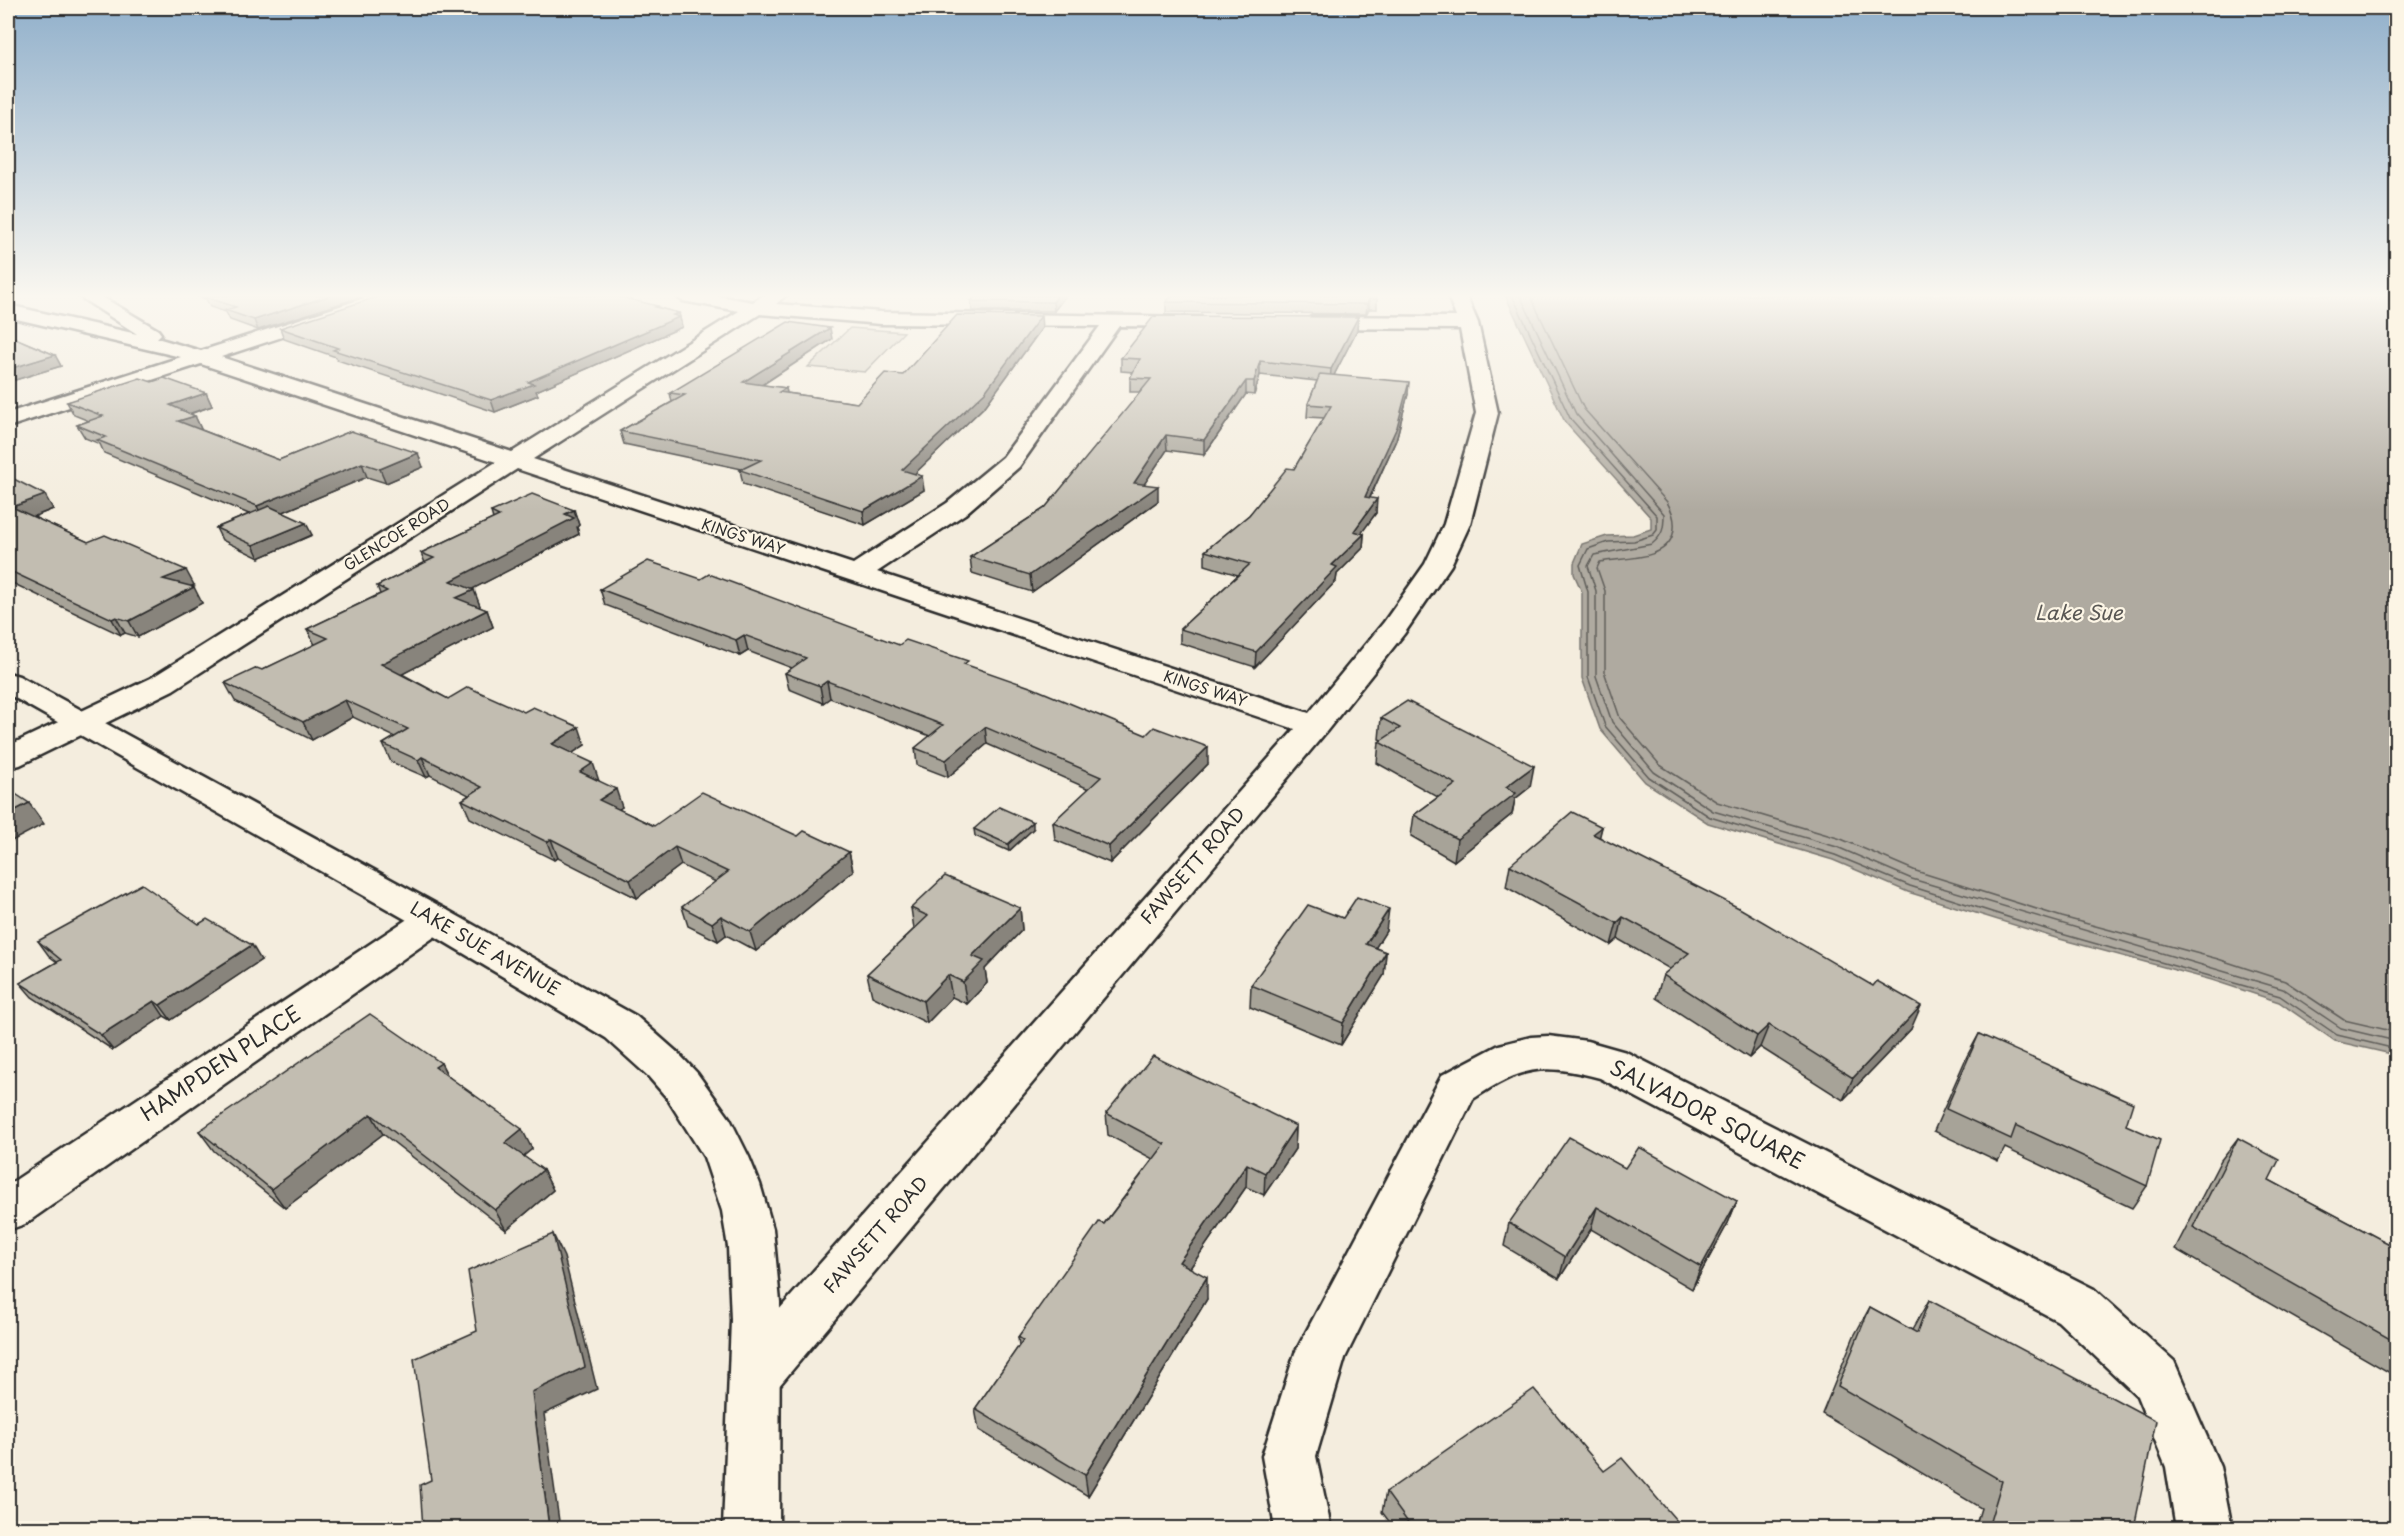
<svg xmlns="http://www.w3.org/2000/svg" width="2404" height="1536" font-family="'Playpen Sans',sans-serif">
  <style>
    .green { fill: #d6d1c4; stroke: #807e78; stroke-width: 1.5 }
    .water { fill: #afaaa0; stroke: #7a7771; stroke-width: 1.5 }
    .lines { fill: none; stroke-linecap: round; stroke-linejoin: round }
    .shore { stroke: #605e5a; stroke-width: 1.5 }
    .street-casing { stroke: #2b2b2b; stroke-width: 5 }
    .secondary-casing { stroke: #2b2b2b; stroke-width: 5 }
    .street { fill: #fcf5e5; fill-rule: evenodd }
    .secondary { fill: #fcf5e5; fill-rule: evenodd }
    .wall { fill: #a7a398; stroke: #2b2b2b; stroke-width: 1.5 }
    .shaded-wall { fill: #88847c; stroke: #2b2b2b; stroke-width: 1.5 }
    .building { fill: #c2bdb1; stroke: #2b2b2b; stroke-width: 1.5 }
    .labels { text-anchor: middle; stroke-width: 4.5; stroke-linejoin: round; paint-order: stroke }
    .far-street-label { font-size: 15px; fill: #2b2b2b; stroke: #fcf5e5 }
    .street-label { font-size: 18px; fill: #2b2b2b; stroke: #fcf5e5 }
    .water-label { font-size: 20px; font-style: italic; fill: #595754; stroke: #fcf5e5 }
    .near-street-label { font-size: 21px; fill: #2b2b2b; stroke: #fcf5e5 }
  </style>
  <rect width="100%" height="100%" fill="#f4edde"/>
  <filter id="ink" filterUnits="userSpaceOnUse"><feTurbulence type="fractalNoise" baseFrequency=".0167" numOctaves="2"/><feDisplacementMap in="SourceGraphic" scale="12" xChannelSelector="R" yChannelSelector="G"/><feConvolveMatrix kernelMatrix="1 2 1 2 8 2 1 2 1" color-interpolation-filters="sRGB"/></filter>
  <g filter="url(#ink)">
    <!-- green -->
    <polygon class="green" points="850,328 904,332 865,372 808,367"/>
    <!-- water -->
    <polygon class="water" points="1505,295 2396,295 2396,1055 2335,1041 2279,1002 2212,980 2056,938 1908,892 1833,860 1708,823 1645,782 1600,729 1582,678 1582,592 1574,574 1574,563 1582,544 1607,536 1633,535 1651,529 1651,518 1565,422"/>
    <g class="lines">
      <!-- shore -->
      <g class="shore">
        <polyline points="1512,295 1570,418 1657,516 1657,530 1653,535 1634,541 1608,542 1588,549 1580,565 1588,592 1588,677 1605,726 1649,777 1710,817 1835,855 1910,886 2058,933 2280,996 2337,1035 2396,1049"/>
        <path d="M1520 295 1576 414 1664 514C1664 528 1663 535 1652 544L1594 555 1588 566 1596 591V676L1612 722 1654 772 1713 811 1837 847 1912 879 2283 989 2341 1028 2396 1041"/>
        <path d="M1530 295 1584 409 1667 502C1673 512 1676 523 1673 534 1665 562 1622 557 1600 562L1597 568 1605 591V674L1620 718 1660 765 1717 802 1841 839 1916 871 2062 917 2218 959 2285 981 2344 1020 2396 1032"/>
      </g>
      <!-- street casing -->
      <g class="street-casing">
        <g id="street">
          <path d="M77 295H99L158 330 161 334 157 338 201 351 374 295H401L398 299 221 357 512 452 739 311 683 301 674 295H713L753 302 764 295H786L776 304 881 312 1202 317 1205 321 1202 325 1195 327 1119 326 1019 467 965 514 877 572 1309 713 1384 622 1425 564 1444 524 1476 413 1460 329 1313 328 1303 322 1313 316 1456 317 1448 295H1466L1478 323 1498 413 1470 524 1451 565 1404 634 1326 732 773 1393 755 1400 737 1393 729 1375 737 1357 1295 729 517 469 173 690 20 765 8 768V746L151 678 496 462 201 364 8 427V413L181 357 8 317V305L137 334ZM760 314 881 324 1100 326 1003 457 947 503 853 564 533 459Z"/>
          <polygon points="434,906 447,910 453,919 447,928 25,1224 8,1230 8,1185 421,910"/>
          <path d="M1548 1036 1587 1041 1626 1052 2094 1289 2174 1361 2220 1467 2232 1528H2176L2166 1467 2137 1396 2058 1321 1600 1078C1542 1063 1522 1066 1473 1099L1345 1358 1316 1456 1331 1528H1275L1262 1456 1295 1353 1442 1075 1499 1045 1531 1037Z"/>
        </g>
      </g>
      <!-- secondary casing -->
      <g class="secondary-casing">
        <polygon id="secondary" points="8,673 19,676 447,910 636,1016 678,1053 697,1073 730,1119 749,1157 760,1184 773,1229 780,1302 779,1528 723,1528 731,1320 728,1247 722,1211 704,1157 667,1098 648,1076 606,1038 421,928 8,694"/>
      </g>
      <!-- street -->
      <use href="#street" class="street"/>
      <!-- secondary -->
      <use href="#secondary" class="secondary"/>
    </g>
    <!-- wall -->
    <g class="wall">
      <polygon points="192,295 367,295 258,330 230,320 226,312 210,307 206,299"/>
      <polygon points="1066,295 1054,311 972,311 971,301"/>
      <polygon points="1377,295 1377,309 1369,309 1366,314 1166,312 1166,302"/>
      <polygon points="658,306 659,308 679,313 682,327 536,391 538,395 495,412 337,360 336,357 284,339 280,328"/>
      <polygon points="1358,317 1357,330 1334,375 1408,394 1396,440 1370,498 1376,513 1361,533 1364,534 1363,548 1337,574 1336,581 1255,667 1180,643 1180,629 1238,575 1205,565 1205,551 1249,515 1294,469 1324,418 1307,417 1308,404 1317,381 1260,375 1254,395 1246,394 1204,455 1167,450 1144,484 1158,501 1032,592 972,573 970,557 1045,508 1141,392 1130,392 1130,378 1133,372 1121,371 1121,358"/>
      <polygon points="1042,328 986,405 914,474 924,490 865,525 743,484 740,470 742,469 624,444 620,431 672,402 670,393 832,339 762,385 786,388 787,393 857,403 903,375"/>
      <polygon points="8,335 55,355 61,366 15,380 8,376"/>
      <polygon points="152,382 206,393 212,406 190,414 195,416 201,429 199,429 279,460 351,431 423,467 386,483 367,477 283,512 312,535 259,558 222,540 216,528 249,514 104,453 100,444 85,438 77,425 89,421 74,415 67,402"/>
      <polygon points="8,476 53,509 33,517 88,542 194,585 191,586 202,603 138,637 125,633 121,635 8,581"/>
      <polygon points="574,510 579,525 577,527 579,534 472,589 480,606 478,607 487,610 493,627 402,674 448,699 585,745 572,753 599,781 622,807 618,809 654,826 798,836 849,852 853,871 756,951 726,935 718,941 688,926 682,907 716,882 681,865 637,898 558,858 554,860 470,818 462,800 469,795 430,775 426,777 391,762 383,744 395,737 353,717 312,740 235,701 225,683 262,670 315,645 307,629 380,594 377,586 425,563 421,553 493,519 491,512"/>
      <polygon points="600,589 899,645 968,666 1208,764 1110,863 1055,840 1053,822 1089,789 987,744 948,777 917,765 915,748 930,736 830,698 823,703 789,689 785,673 792,668 748,651 740,656 605,605"/>
      <polygon points="1381,718 1530,787 1515,799 1512,814 1454,861 1411,836 1414,815 1438,797 1377,763 1379,742 1382,740 1379,739"/>
      <polygon points="1602,827 1599,837 1911,1029 1843,1100 1760,1047 1749,1058 1656,998 1663,975 1670,969 1618,939 1611,945 1506,887 1510,865"/>
      <polygon points="974,829 1033,829 1009,851 975,836"/>
      <polygon points="911,908 1020,908 1022,930 985,969 987,983 967,1004 952,997 927,1023 872,996 867,974 914,929"/>
      <polygon points="1343,918 1386,931 1375,948 1386,952 1384,975 1341,1045 1250,1007 1251,985"/>
      <polygon points="38,941 261,960 171,1020 164,1016 113,1050 32,997 20,983 57,962 49,956"/>
      <polygon points="1979,1034 2126,1125 2147,1186 2132,1208 2005,1148 1998,1161 1934,1131 1967,1056"/>
      <polygon points="441,1063 448,1076 532,1149 523,1156 543,1170 553,1190 506,1230 383,1134 285,1208 214,1151 199,1131"/>
      <polygon points="1106,1113 1296,1126 1295,1149 1264,1195 1246,1187 1190,1268 1207,1299 1088,1496 979,1430 975,1409 1019,1346 1018,1337 1153,1159 1108,1135"/>
      <polygon points="2238,1138 2269,1180 2391,1245 2397,1239 2397,1377 2175,1249 2221,1160"/>
      <polygon points="1625,1168 1737,1201 1728,1223 1692,1289 1591,1229 1559,1279 1504,1246 1509,1223"/>
      <polygon points="1929,1300 2134,1528 1975,1528 1981,1508 1822,1414 1854,1336 1870,1307 1912,1330"/>
      <polygon points="1604,1471 1683,1528 1394,1528 1382,1512 1386,1492"/>
    </g>
    <!-- shaded-wall -->
    <g class="shaded-wall">
      <polygon points="332,295 367,295 258,330 254,320"/>
      <polygon points="1058,295 1066,295 1054,311 1053,302"/>
      <polygon points="1369,299 1369,309 1366,314 1367,304"/>
      <polygon points="679,313 682,327 536,391 538,395 495,412 491,400 528,382"/>
      <polygon points="1041,316 1042,328 986,405 904,484 902,470"/>
      <polygon points="1358,317 1357,330 1330,383 1331,369"/>
      <polygon points="830,328 832,339 746,395 743,382"/>
      <polygon points="55,355 61,366 15,380 9,369"/>
      <polygon points="1260,361 1260,375 1254,395 1254,381"/>
      <polygon points="1246,381 1246,394 1204,455 1204,440"/>
      <polygon points="1409,382 1408,394 1396,440 1364,510 1365,497"/>
      <polygon points="786,388 788,400 779,392"/>
      <polygon points="206,393 212,406 176,418 170,405"/>
      <polygon points="195,416 201,429 185,434 178,421"/>
      <polygon points="1166,435 1167,450 1135,498 1134,483"/>
      <polygon points="418,453 423,467 386,483 380,469"/>
      <polygon points="362,463 367,477 264,520 257,506"/>
      <polygon points="922,476 924,490 865,525 863,511"/>
      <polygon points="1158,486 1158,501 1032,592 1030,575"/>
      <polygon points="45,495 53,509 20,522 12,507"/>
      <polygon points="1377,499 1376,513 1353,545 1354,531"/>
      <polygon points="574,510 579,525 577,527 579,534 457,597 451,581 565,514"/>
      <polygon points="306,523 312,535 259,558 253,545"/>
      <polygon points="1364,534 1363,548 1337,574 1336,581 1255,667 1256,652 1332,565"/>
      <polygon points="186,570 194,585 172,595 163,579"/>
      <polygon points="194,587 202,603 138,637 129,621"/>
      <polygon points="474,590 480,606 463,615 456,598"/>
      <polygon points="487,610 493,627 389,681 381,664"/>
      <polygon points="116,617 125,633 121,635 112,619"/>
      <polygon points="744,635 748,651 740,656 736,640"/>
      <polygon points="827,681 830,698 823,703 820,686"/>
      <polygon points="345,700 353,717 312,740 303,722"/>
      <polygon points="579,727 585,745 559,762 552,744"/>
      <polygon points="985,727 987,744 948,777 946,760"/>
      <polygon points="1208,747 1208,764 1110,863 1109,846"/>
      <polygon points="422,757 430,775 426,777 418,760"/>
      <polygon points="593,763 599,781 580,772"/>
      <polygon points="1534,766 1530,787 1515,799 1512,814 1454,861 1457,839 1506,787"/>
      <polygon points="616,789 622,807 606,818 599,800"/>
      <polygon points="29,803 44,824 8,843 8,814"/>
      <polygon points="1033,822 1033,829 1009,851 1008,844"/>
      <polygon points="1602,827 1597,848 1593,834"/>
      <polygon points="551,839 558,858 554,860 547,842"/>
      <polygon points="675,847 681,865 637,898 630,880"/>
      <polygon points="849,852 853,871 756,951 750,932"/>
      <polygon points="1020,908 1022,930 985,969 987,983 967,1004 963,982 972,956"/>
      <polygon points="1389,909 1386,931 1364,966 1366,944"/>
      <polygon points="721,916 726,935 718,941 712,923"/>
      <polygon points="1623,917 1618,939 1611,945 1617,923"/>
      <polygon points="252,945 261,960 171,1020 160,1005"/>
      <polygon points="1386,952 1384,975 1341,1045 1343,1023"/>
      <polygon points="948,975 952,997 927,1023 923,1001"/>
      <polygon points="154,1001 164,1016 113,1050 101,1035"/>
      <polygon points="1921,1006 1911,1029 1843,1100 1853,1078"/>
      <polygon points="1769,1025 1760,1047 1749,1058 1757,1036"/>
      <polygon points="441,1063 451,1083 435,1067"/>
      <polygon points="371,1114 383,1134 285,1208 271,1189"/>
      <polygon points="1296,1126 1295,1149 1264,1195 1265,1173"/>
      <polygon points="522,1129 532,1149 515,1163 505,1143"/>
      <polygon points="1247,1164 1246,1187 1179,1284 1179,1262"/>
      <polygon points="543,1170 553,1190 506,1230 495,1210"/>
      <polygon points="1737,1201 1728,1223 1692,1289 1701,1267"/>
      <polygon points="1597,1207 1591,1229 1559,1279 1565,1257"/>
      <polygon points="553,1234 564,1257 597,1389 544,1414 560,1528 549,1528 532,1392"/>
      <polygon points="1207,1277 1207,1299 1088,1496 1085,1475"/>
    </g>
    <!-- building -->
    <g class="building">
      <polygon points="213,295 332,295 254,320 225,310 236,307 205,297"/>
      <polygon points="383,295 612,295 658,306 655,307 679,313 673,315 679,317 528,382 534,384 491,400 333,350 338,348 280,328"/>
      <polygon points="977,295 1058,295 1053,302 971,301"/>
      <polygon points="1172,295 1377,295 1377,299 1369,299 1367,304 1166,302"/>
      <polygon points="957,315 1041,316 985,392 902,470 922,476 863,511 740,470 761,460 620,431 685,395 670,393 788,322 830,328 743,382 786,388 779,392 857,403 885,373 903,375"/>
      <polygon points="1154,316 1358,317 1331,369 1260,361 1254,381 1246,381 1204,440 1166,435 1134,483 1158,486 1030,575 970,557 1045,508 1151,379 1130,378 1140,359 1121,358"/>
      <polygon points="8,335 55,355 9,369 8,368"/>
      <polygon points="1320,374 1409,382 1397,427 1365,497 1377,499 1354,531 1364,534 1332,565 1337,567 1256,652 1180,629 1250,564 1205,551 1249,515 1287,468 1294,469 1331,406 1308,404"/>
      <polygon points="140,378 152,382 164,378 206,393 170,405 195,416 178,421 279,460 351,431 418,453 380,469 362,463 257,506 97,440 106,437 77,425 103,416 67,402"/>
      <polygon points="8,476 45,495 12,507 88,542 105,535 186,570 163,579 194,587 129,621 116,617 112,619 8,570"/>
      <polygon points="532,494 574,510 565,514 574,518 451,581 474,590 456,598 487,610 381,664 448,699 468,687 524,712 533,707 579,727 552,744 593,763 580,772 616,789 599,800 654,826 702,792 798,836 804,831 849,852 750,932 721,916 712,923 682,907 728,872 675,847 630,880 551,839 547,842 462,800 482,787 422,757 418,760 383,744 408,729 345,700 303,722 225,683 257,668 262,670 328,638 307,629 387,591 377,586 434,558 421,553 499,516 491,512"/>
      <polygon points="269,506 306,523 253,545 216,528"/>
      <polygon points="648,561 701,579 709,574 899,645 906,640 968,661 964,664 1033,688 1146,735 1154,727 1208,747 1109,846 1053,822 1101,777 985,727 946,760 915,748 943,725 827,681 820,686 785,673 806,658 744,635 736,640 600,589"/>
      <polygon points="1407,701 1534,766 1506,787 1516,793 1457,839 1414,815 1456,784 1379,742 1400,728 1381,718"/>
      <polygon points="8,789 29,803 8,814"/>
      <polygon points="999,807 1033,822 1008,844 974,829"/>
      <polygon points="1572,812 1602,827 1593,834 1741,909 1873,986 1877,981 1921,1006 1853,1078 1769,1025 1757,1036 1663,975 1689,953 1623,917 1617,923 1510,865"/>
      <polygon points="945,876 1020,908 972,956 984,961 963,982 948,975 923,1001 867,974 928,916 911,908"/>
      <polygon points="142,884 199,924 207,919 252,945 160,1005 154,1001 101,1035 20,983 61,960 38,941"/>
      <polygon points="1357,897 1389,909 1366,944 1386,952 1343,1023 1251,985 1308,905 1343,918"/>
      <polygon points="370,1014 441,1063 435,1067 522,1129 505,1143 543,1170 495,1210 371,1114 271,1189 199,1131"/>
      <polygon points="1979,1034 2133,1103 2126,1125 2160,1140 2147,1186 2016,1125 2011,1139 1946,1109"/>
      <polygon points="1153,1056 1296,1126 1265,1173 1247,1164 1179,1262 1207,1277 1085,1475 975,1409 1023,1340 1018,1337 1099,1222 1104,1224 1165,1144 1106,1113"/>
      <polygon points="1569,1137 1625,1168 1639,1147 1737,1201 1701,1267 1597,1207 1565,1257 1509,1223"/>
      <polygon points="2238,1138 2279,1160 2269,1180 2397,1248 2397,1343 2193,1227"/>
      <polygon points="553,1234 585,1367 532,1392 549,1528 423,1528 420,1485 431,1480 414,1359 477,1331 468,1271"/>
      <polygon points="1929,1300 2156,1421 2134,1528 1988,1528 2002,1481 1838,1386 1870,1307 1917,1333"/>
      <polygon points="1534,1389 1604,1471 1622,1458 1683,1528 1412,1528 1386,1492"/>
    </g>
  </g>
  <!-- sky -->
  <linearGradient id="sky" x2="0" y2="1"><stop stop-color="#91b0cb"/><stop offset="0.58" stop-color="#faf7f0"/><stop offset="1" stop-color="#faf7f0" stop-opacity="0"/></linearGradient>
  <rect width="2404" height="510" fill="url(#sky)"/>
  <g class="labels">
    <!-- far-street labels -->
    <g class="far-street-label">
      <text transform="translate(397 535) rotate(-32)" y="5">GLENCOE ROAD</text>
      <text transform="translate(743 537) rotate(18)" y="5">KINGS WAY</text>
      <text transform="translate(1205 689) rotate(18)" y="5">KINGS WAY</text>
    </g>
    <!-- street labels -->
    <g class="street-label">
      <text transform="translate(1193 866) rotate(-49)" y="6">FAWSETT ROAD</text>
      <text transform="translate(485 949) rotate(30)" y="6">LAKE SUE AVENUE</text>
      <text transform="translate(876 1235) rotate(-49)" y="6">FAWSETT ROAD</text>
    </g>
    <!-- water labels -->
    <g class="water-label">
      <text x="2079" y="620">Lake Sue</text>
    </g>
    <!-- near-street labels -->
    <g class="near-street-label">
      <text transform="translate(221 1064) rotate(-34)" y="7">HAMPDEN PLACE</text>
      <text transform="translate(1707 1115) rotate(27)" y="7">SALVADOR SQUARE</text>
    </g>
  </g>
  <!-- margin -->
  <rect width="2404" height="1536" fill="none" stroke="#fcf5e5" stroke-width="30"/>
  <rect x="15" y="15" width="2374" height="1506" fill="none" stroke="#2b2b2b" stroke-width="2" filter="url(#ink)"/>
</svg>
